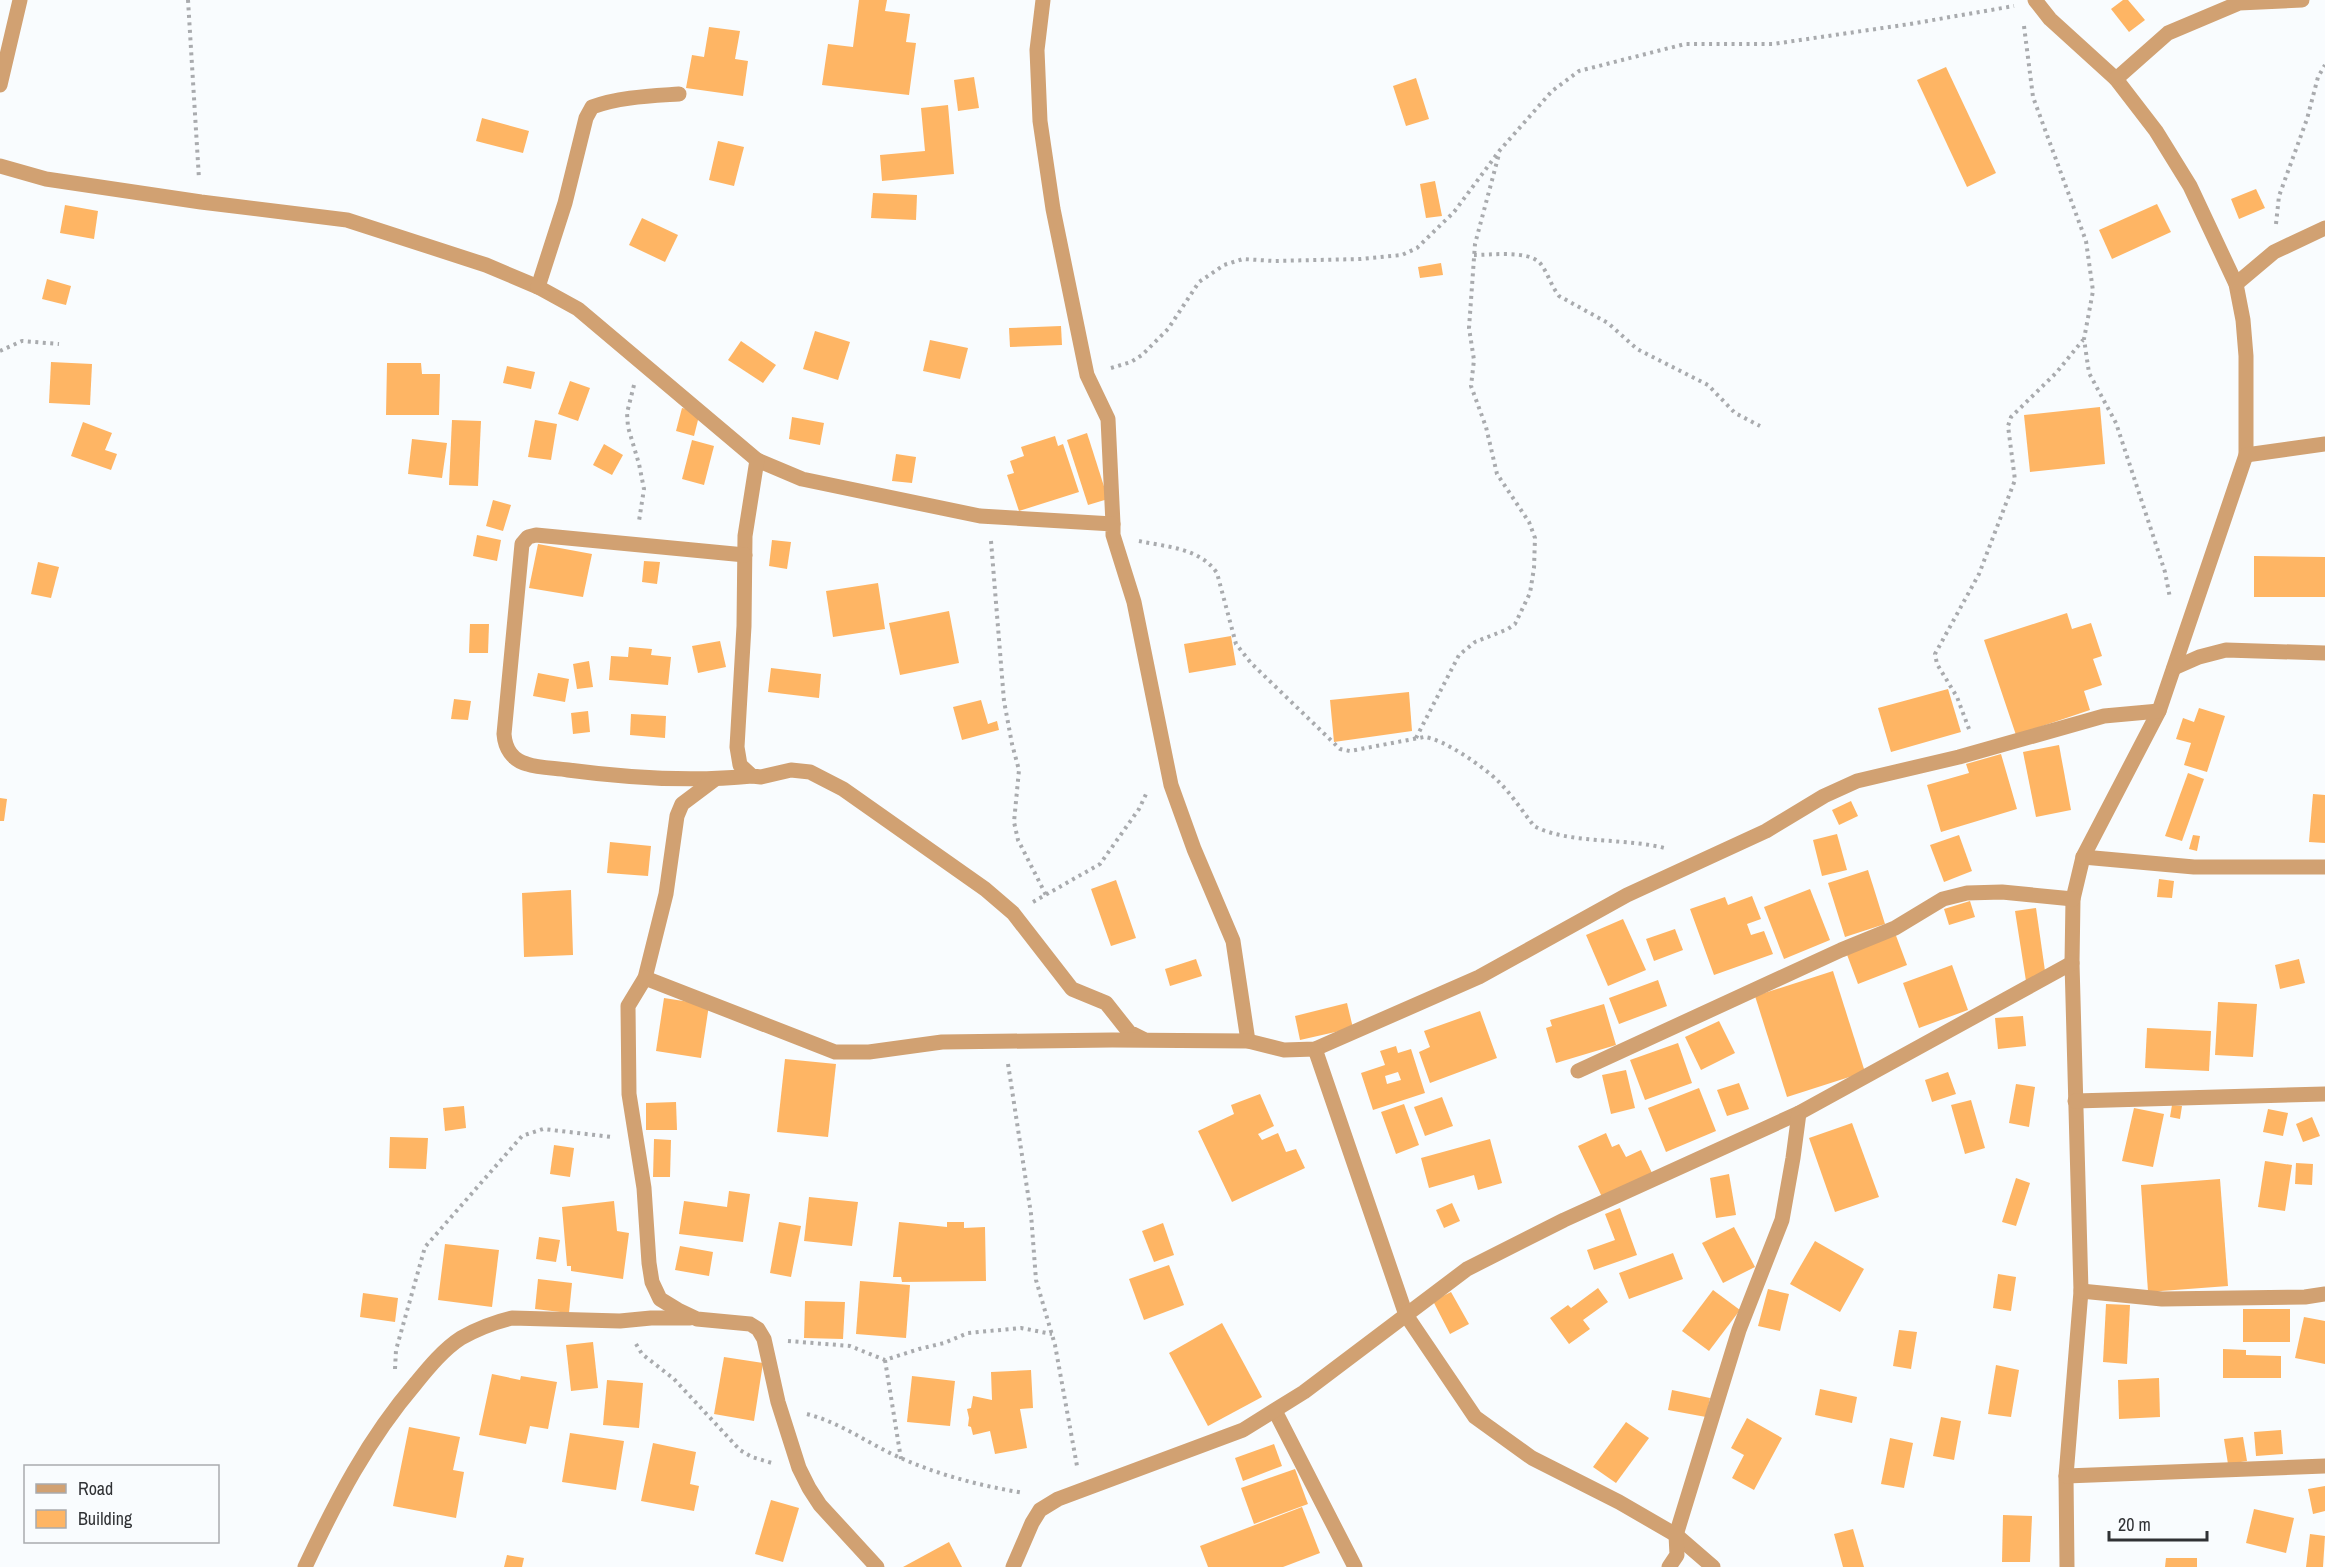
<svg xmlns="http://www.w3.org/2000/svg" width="2325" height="1567" font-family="'Archivo Narrow',sans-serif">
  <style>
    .building { fill: #feb564; fill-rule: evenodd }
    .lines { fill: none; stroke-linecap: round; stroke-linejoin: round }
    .path { stroke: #a9abae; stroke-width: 4; stroke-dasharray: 3 4.5; stroke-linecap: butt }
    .minor { stroke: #d1a172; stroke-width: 15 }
  </style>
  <rect width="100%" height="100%" fill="#f9fcfe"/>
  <!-- building -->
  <g class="building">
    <polygon points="859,0 887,0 885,11 910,14 906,42 916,43 909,95 822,85 828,44 853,47"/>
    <polygon points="2123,0 2128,0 2145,20 2129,32 2111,9"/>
    <polygon points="709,27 740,31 735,59 748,61 743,96 686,88 692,55 704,57"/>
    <polygon points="1946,67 1996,173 1967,187 1917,80"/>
    <polygon points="974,77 979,108 958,111 954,80"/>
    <polygon points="1416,78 1429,119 1406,126 1393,86"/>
    <polygon points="948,105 954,174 882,181 880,155 925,151 921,108"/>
    <polygon points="482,118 529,131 523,153 476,141"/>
    <polygon points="718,141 744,147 734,186 709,180"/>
    <polygon points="1435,181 1442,216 1426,218 1420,184"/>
    <polygon points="2256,189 2265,208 2239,219 2231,199"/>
    <polygon points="873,193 917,195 916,220 871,218"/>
    <polygon points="2157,204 2171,232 2112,259 2099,230"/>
    <polygon points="65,205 98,211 94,239 60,233"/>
    <polygon points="642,218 678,235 665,262 629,245"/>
    <polygon points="1441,263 1443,275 1420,278 1418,267"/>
    <polygon points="47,279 71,286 66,305 42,299"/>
    <polygon points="1061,326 1062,345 1010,347 1009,328"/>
    <polygon points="815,331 850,342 838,380 803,369"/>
    <polygon points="930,340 968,348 960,379 923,371"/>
    <polygon points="741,341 776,365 763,383 728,360"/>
    <polygon points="51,362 92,364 90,405 49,403"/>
    <polygon points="387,363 421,363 422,374 440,374 439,415 386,415"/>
    <polygon points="507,366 535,372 531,389 503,383"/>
    <polygon points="570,381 590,388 578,421 558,414"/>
    <polygon points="2100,407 2105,464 2030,472 2024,415"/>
    <polygon points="682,408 700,412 694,436 676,431"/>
    <polygon points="792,417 824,423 820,445 789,439"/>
    <polygon points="452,420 481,421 478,486 449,485"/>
    <polygon points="535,420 557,424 551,460 528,457"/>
    <polygon points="83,422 112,433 105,450 117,454 111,470 71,456"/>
    <polygon points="1087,433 1108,499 1088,505 1067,440"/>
    <polygon points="1055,436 1058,446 1063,444 1079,492 1019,511 1007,475 1014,473 1010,461 1024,456 1021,447"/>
    <polygon points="412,439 447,443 442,478 408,474"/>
    <polygon points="692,440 714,446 704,485 682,479"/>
    <polygon points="604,444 623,455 612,475 593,465"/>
    <polygon points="896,454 916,457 912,483 892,481"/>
    <polygon points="493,500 511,505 503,531 486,526"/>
    <polygon points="477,535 501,540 497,561 473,556"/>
    <polygon points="772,540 791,542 787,569 769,566"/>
    <polygon points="538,544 592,554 583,597 529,588"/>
    <polygon points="2254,556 2325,557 2325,597 2254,597"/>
    <polygon points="644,561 660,562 657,584 642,582"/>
    <polygon points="38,562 59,567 51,598 31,594"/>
    <polygon points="878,583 885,629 833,637 826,591"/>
    <polygon points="949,611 959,663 900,675 889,623"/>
    <polygon points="2067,613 2072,629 2091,623 2102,656 2093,659 2102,685 2084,691 2090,710 2016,735 1984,640"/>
    <polygon points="470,624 489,624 488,653 469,653"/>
    <polygon points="1231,636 1236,665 1189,673 1184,644"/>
    <polygon points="720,641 726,667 698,673 692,646"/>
    <polygon points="629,647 652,649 651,655 671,657 668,685 609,680 611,656 628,657"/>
    <polygon points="589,661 593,687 577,689 573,664"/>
    <polygon points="771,668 821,674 819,698 768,692"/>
    <polygon points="538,673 569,679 565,702 533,696"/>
    <polygon points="1948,689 1961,732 1891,752 1878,708"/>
    <polygon points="1409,692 1412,731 1334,742 1330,700"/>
    <polygon points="454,699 471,701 468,720 451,719"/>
    <polygon points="981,700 988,724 997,721 999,730 962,740 953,707"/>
    <polygon points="2199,708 2225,716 2207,772 2184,765 2191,743 2176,739 2183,718 2194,722"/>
    <polygon points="588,711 590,732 573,734 571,713"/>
    <polygon points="631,714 666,716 665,738 630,735"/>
    <polygon points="2059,745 2071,810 2036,817 2023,752"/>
    <polygon points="2001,754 2017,809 1941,832 1927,785 1969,773 1966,764"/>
    <polygon points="2188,773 2204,779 2182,841 2165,836"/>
    <polygon points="2313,794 2325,795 2325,843 2309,842"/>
    <polygon points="0,798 7,799 4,821 0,821"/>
    <polygon points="1851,801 1858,816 1839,825 1832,810"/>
    <polygon points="1837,834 1847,870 1822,876 1813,840"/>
    <polygon points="1959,835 1972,871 1944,882 1930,845"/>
    <polygon points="2193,835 2200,836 2197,851 2189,849"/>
    <polygon points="610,842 651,846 648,876 607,873"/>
    <polygon points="1868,870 1885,924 1845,937 1828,883"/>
    <polygon points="2159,879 2174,881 2172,898 2157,897"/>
    <polygon points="1116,880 1136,938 1111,946 1091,889"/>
    <polygon points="1810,889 1830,940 1784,959 1764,907"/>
    <polygon points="571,890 573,955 524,957 522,893"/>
    <polygon points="1752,896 1761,919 1747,924 1751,935 1764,931 1773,954 1714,975 1690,909 1725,897 1728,905"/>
    <polygon points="1970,901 1975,917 1949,925 1944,909"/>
    <polygon points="2036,908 2046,978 2026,981 2015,911"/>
    <polygon points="1623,919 1646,970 1608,986 1586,935"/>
    <polygon points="1675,929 1683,950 1654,961 1646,939"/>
    <polygon points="1895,933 1907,965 1858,984 1846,952"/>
    <polygon points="1196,959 1202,976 1170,986 1165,969"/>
    <polygon points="2299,959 2305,983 2280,989 2275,965"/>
    <polygon points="1952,965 1968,1010 1919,1028 1903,983"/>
    <polygon points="1833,971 1865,1072 1787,1097 1755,996"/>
    <polygon points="1658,980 1667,1006 1619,1024 1609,998"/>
    <polygon points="664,998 709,1005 701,1058 656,1051"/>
    <polygon points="2218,1002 2257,1004 2253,1057 2215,1055"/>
    <polygon points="1347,1003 1353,1028 1300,1040 1295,1016"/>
    <polygon points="1604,1004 1616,1045 1556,1063 1546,1028 1552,1026 1550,1020"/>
    <polygon points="1480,1011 1497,1058 1430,1083 1419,1052 1430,1047 1424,1031"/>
    <polygon points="2023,1016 2026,1046 1998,1049 1995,1018"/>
    <polygon points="1719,1021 1735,1053 1701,1070 1685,1037"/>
    <polygon points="2147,1028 2211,1031 2209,1071 2145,1068"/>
    <polygon points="1678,1043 1692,1083 1645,1100 1630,1060"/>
    <path d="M1396 1046 1398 1053 1411 1049 1425 1093 1373 1110 1361 1073 1385 1065 1380 1051ZM1398 1072 1401 1080 1387 1084 1385 1076Z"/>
    <polygon points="785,1059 836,1064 828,1137 777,1132"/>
    <polygon points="1626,1070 1635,1108 1611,1114 1602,1075"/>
    <polygon points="1948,1072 1956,1094 1932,1102 1925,1080"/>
    <polygon points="1739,1083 1749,1109 1727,1116 1717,1090"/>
    <polygon points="2016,1084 2035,1087 2029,1127 2009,1123"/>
    <polygon points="1699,1088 1716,1131 1666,1152 1648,1108"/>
    <polygon points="1260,1094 1274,1126 1258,1134 1262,1140 1278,1133 1286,1152 1296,1149 1305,1168 1232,1202 1198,1131 1234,1114 1231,1105"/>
    <polygon points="1442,1097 1453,1126 1425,1136 1414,1107"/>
    <polygon points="1971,1100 1985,1148 1965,1154 1951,1105"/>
    <polygon points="676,1102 677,1130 646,1130 646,1103"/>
    <polygon points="1404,1104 1419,1145 1396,1154 1381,1112"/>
    <polygon points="2172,1105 2182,1106 2180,1119 2170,1117"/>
    <polygon points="464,1106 466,1128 445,1131 443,1108"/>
    <polygon points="2134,1108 2164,1114 2153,1167 2122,1161"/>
    <polygon points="2268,1109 2288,1113 2283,1136 2263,1132"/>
    <polygon points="2312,1117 2320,1136 2303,1142 2296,1124"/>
    <polygon points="1852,1123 1879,1197 1835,1212 1809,1138"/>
    <polygon points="1606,1133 1612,1147 1619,1144 1626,1157 1641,1150 1652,1173 1602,1197 1578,1146"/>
    <polygon points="390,1137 428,1138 426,1169 389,1168"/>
    <polygon points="654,1139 671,1140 670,1177 653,1177"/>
    <polygon points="1490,1139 1502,1183 1478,1190 1474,1175 1429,1188 1421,1158"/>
    <polygon points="554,1145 574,1148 570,1177 550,1174"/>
    <polygon points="2265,1161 2292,1165 2285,1211 2258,1207"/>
    <polygon points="2296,1163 2313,1164 2312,1185 2295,1184"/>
    <polygon points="1729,1174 1736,1215 1716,1218 1710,1178"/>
    <polygon points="2016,1178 2030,1183 2016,1226 2002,1222"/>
    <polygon points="2220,1179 2228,1286 2148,1292 2141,1185"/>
    <polygon points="729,1191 750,1194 743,1242 679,1234 684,1201 727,1207"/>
    <polygon points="809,1197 858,1202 852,1246 804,1241"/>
    <polygon points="614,1201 617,1231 629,1233 623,1279 571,1271 571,1266 567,1266 562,1207"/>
    <polygon points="1452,1203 1460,1221 1444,1228 1436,1210"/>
    <polygon points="1620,1208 1637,1255 1594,1270 1587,1250 1615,1240 1605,1214"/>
    <polygon points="779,1222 801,1226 791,1277 770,1273"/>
    <polygon points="899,1222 947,1227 947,1222 964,1222 964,1228 985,1227 986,1281 902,1282 901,1277 893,1277"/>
    <polygon points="1163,1223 1174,1255 1154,1262 1142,1231"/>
    <polygon points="1734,1227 1755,1267 1723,1283 1702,1243"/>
    <polygon points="539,1237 560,1240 556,1262 536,1259"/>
    <polygon points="1815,1241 1864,1269 1840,1312 1790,1284"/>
    <polygon points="445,1244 499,1250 492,1307 438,1300"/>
    <polygon points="680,1246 713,1252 709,1276 675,1270"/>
    <polygon points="1673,1253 1683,1279 1629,1299 1619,1273"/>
    <polygon points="1169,1265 1184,1305 1144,1320 1129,1279"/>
    <polygon points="1998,1274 2016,1277 2011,1311 1993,1308"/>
    <polygon points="538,1279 572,1283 569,1313 535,1309"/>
    <polygon points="860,1281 910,1285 906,1338 856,1334"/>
    <polygon points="1598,1288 1608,1302 1583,1320 1590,1329 1569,1344 1550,1318 1568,1305 1571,1308"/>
    <polygon points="1768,1289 1789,1294 1780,1331 1758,1326"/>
    <polygon points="1713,1290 1740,1310 1709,1351 1682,1331"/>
    <polygon points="1451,1292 1469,1324 1450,1334 1433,1301"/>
    <polygon points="363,1293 398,1298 395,1322 360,1317"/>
    <polygon points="805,1301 845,1302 843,1339 804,1338"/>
    <polygon points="2106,1304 2130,1305 2127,1364 2103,1362"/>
    <rect x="2243" y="1309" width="47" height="33"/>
    <polygon points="2304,1317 2325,1321 2325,1364 2295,1358"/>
    <polygon points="1222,1323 1262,1397 1208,1426 1169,1353"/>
    <polygon points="1899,1330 1917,1332 1911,1369 1893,1366"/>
    <polygon points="593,1342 598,1388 571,1391 566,1345"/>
    <polygon points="2223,1349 2246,1350 2246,1355 2281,1356 2281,1378 2223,1378"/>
    <polygon points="724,1357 763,1363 754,1421 714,1414"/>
    <polygon points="1996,1365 2019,1370 2011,1417 1988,1414"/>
    <polygon points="1031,1370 1033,1408 1020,1409 1027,1448 995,1454 990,1431 973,1435 971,1427 968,1426 969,1418 967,1409 971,1408 973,1396 992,1400 991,1372"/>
    <polygon points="492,1374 520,1380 521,1376 557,1382 548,1429 530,1426 526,1444 479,1435"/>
    <polygon points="912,1376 955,1381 950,1426 907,1422"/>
    <polygon points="2159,1378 2160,1417 2119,1419 2118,1380"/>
    <polygon points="607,1380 643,1383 639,1428 603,1425"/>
    <polygon points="1820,1389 1857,1397 1852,1423 1815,1415"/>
    <polygon points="1672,1390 1710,1398 1706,1417 1668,1410"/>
    <polygon points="1941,1417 1961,1421 1954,1460 1933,1456"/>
    <polygon points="1747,1418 1782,1438 1754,1490 1732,1478 1744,1455 1731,1448"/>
    <polygon points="1626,1422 1649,1438 1616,1483 1593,1467"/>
    <polygon points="409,1427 460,1437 453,1470 464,1472 456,1518 393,1506"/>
    <polygon points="2281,1430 2283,1454 2256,1456 2254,1432"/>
    <polygon points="570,1433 624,1441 616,1490 562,1482"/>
    <polygon points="2243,1437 2247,1461 2228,1464 2224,1439"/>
    <polygon points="1890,1438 1913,1443 1904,1488 1881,1484"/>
    <polygon points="653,1443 696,1452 690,1484 699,1486 694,1511 641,1501"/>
    <polygon points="1274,1444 1282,1466 1243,1481 1235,1458"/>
    <polygon points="1295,1469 1308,1504 1254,1524 1241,1488"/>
    <polygon points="2325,1486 2325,1511 2313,1514 2308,1489"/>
    <polygon points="771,1500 799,1508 783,1562 755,1554"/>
    <polygon points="1302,1507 1320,1553 1283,1567 1208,1567 1200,1546"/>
    <polygon points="2254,1509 2294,1518 2286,1553 2246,1543"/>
    <polygon points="2003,1515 2032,1516 2030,1562 2002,1562"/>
    <polygon points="1853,1529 1864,1567 1843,1567 1834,1534"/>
    <polygon points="2310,1534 2325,1536 2323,1567 2306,1567"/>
    <polygon points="949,1542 962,1567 903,1567"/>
    <polygon points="507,1555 524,1558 522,1567 504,1567"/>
    <polygon points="2166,1558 2197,1558 2197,1567 2165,1567"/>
  </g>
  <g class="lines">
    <!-- path -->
    <g class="path">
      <polyline points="188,0 199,179"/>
      <polyline points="2024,26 2033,97 2086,241 2093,291 2084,339 2089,373 2116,423 2165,572 2170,598"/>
      <polyline points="2276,224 2279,196 2307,119 2318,77 2325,65"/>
      <path d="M1474 255C1490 255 1528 250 1540 263 1548 273 1551 286 1559 296L1608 323 1637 349 1708 385 1735 413 1760 426"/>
      <polyline points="0,351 22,341 59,344"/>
      <polyline points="1111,368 1131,362 1142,355 1168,329 1199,282 1224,265 1243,259 1274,261 1361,259 1402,255 1417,248 1454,212 1500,150 1552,91 1579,71 1685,44 1773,44 1910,24 2014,6"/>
      <polyline points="634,385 627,413 628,427 639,464 644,489 639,521"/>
      <polyline points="991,541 1004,701 1012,744 1019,770 1014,822 1018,840 1046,895"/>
      <path d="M1139 541C1167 547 1200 548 1217 573L1236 644 1251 663 1340 749 1350 751 1424 737C1444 739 1484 767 1499 782 1512 795 1523 812 1534 826 1570 845 1627 837 1668 849"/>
      <polyline points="1969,729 1957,697 1937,664 1935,654 1979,574 2015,480 2008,426 2011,417 2056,373 2083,340"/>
      <polyline points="1416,738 1459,655 1475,642 1508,629 1515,624 1530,593 1534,568 1535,538 1529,522 1497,474 1486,427 1471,386 1474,360 1469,328 1475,244 1499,154"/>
      <polyline points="1033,902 1100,864 1139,809 1147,792"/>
      <polyline points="1008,1064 1031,1214 1036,1280 1055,1345 1077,1466"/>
      <polyline points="788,1341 850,1346 885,1360 919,1349 944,1343 968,1333 1021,1328 1052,1334"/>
      <polyline points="636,1344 642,1354 674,1379 740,1450 752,1457 772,1463"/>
      <polyline points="885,1360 901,1459"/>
      <polyline points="395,1369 396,1350 425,1247 522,1136 543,1129 612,1137"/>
      <path d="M807 1414C842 1423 870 1445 903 1459 942 1476 982 1486 1024 1493"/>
    </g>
    <!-- minor -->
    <g class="minor">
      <polyline points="1043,0 1037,50 1040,121 1053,209 1087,375 1108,419 1113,524"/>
      <polyline points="2035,0 2050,19 2116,79 2156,131 2190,186 2236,284 2243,320 2246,356 2246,455 2159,711 2083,857 2073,899 2072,963 2081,1291 2066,1476 2067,1567"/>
      <polyline points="2116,79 2168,33 2239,3 2302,0"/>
      <polyline points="0,85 20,0"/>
      <polyline points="0,166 46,179 201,202 347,220 486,265 538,287 578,309 757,460 802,479 980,516 1113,524 1113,535 1134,602 1171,785 1194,849 1233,941 1248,1041"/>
      <polyline points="2236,284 2274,252 2325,228"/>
      <path d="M538 287 565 203 586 118 592 107C619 97 650 96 679 94"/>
      <polyline points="2246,455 2325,444"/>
      <polyline points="757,460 745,536 744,626 737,747 740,765 752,776 761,777 791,770 810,772 843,789 985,889 1013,913 1072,989 1106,1003 1129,1032 1143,1039"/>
      <path d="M745 555 536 535 528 537 522 544 504 734C505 748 512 760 527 764 539 768 555 768 568 770 628 778 691 782 752 776"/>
      <polyline points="2174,668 2199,657 2226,650 2325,653"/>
      <polyline points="714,780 682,804 677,816 666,894 645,978 628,1006 629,1094 644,1188 649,1263 652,1282 660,1299 678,1310 697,1319 750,1324 758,1329 764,1339 778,1402 799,1468 809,1488 820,1505 877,1567"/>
      <polyline points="2083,857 2194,867 2325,867"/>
      <polyline points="645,978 835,1052 869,1052 942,1042 1112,1040 1248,1041 1284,1050 1315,1049 1479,977 1627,895 1766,831 1824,796 1857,781 1959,757 2104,716 2159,711"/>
      <polyline points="1315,1049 1406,1315 1475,1417 1532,1458 1619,1502 1676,1535 1713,1567"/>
      <polyline points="1578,1071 1841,950 1895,928 1943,899 1967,893 2002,892 2073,899"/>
      <polyline points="2075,1101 2325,1094"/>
      <polyline points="2081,1291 2162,1299 2305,1297 2325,1294"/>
      <polyline points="1275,1411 1355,1567"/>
      <polyline points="2066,1476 2325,1466"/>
      <path d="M305 1567C336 1501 368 1439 416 1383 429 1367 444 1349 461 1338 477 1329 495 1322 512 1318L620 1321 651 1318H690"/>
      <polyline points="1013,1567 1032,1523 1040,1510 1058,1499 1243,1430 1304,1392 1467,1269 1564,1220 1799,1113 2072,963"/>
      <polyline points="1669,1567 1677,1555 1676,1535 1739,1330 1782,1220 1793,1158 1799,1113"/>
    </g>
  </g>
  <!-- legend -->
  <rect x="24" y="1465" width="195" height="78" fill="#f9fcfe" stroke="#a9abae" stroke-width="1.5"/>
  <rect x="36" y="1484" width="30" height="9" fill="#d1a172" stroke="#a9abae" stroke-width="1.5"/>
  <text x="78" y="1495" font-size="18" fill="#303235">Road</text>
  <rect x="36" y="1510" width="30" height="18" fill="#feb564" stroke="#a9abae" stroke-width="1.5"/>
  <text x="78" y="1525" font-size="18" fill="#303235">Building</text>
  <!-- scale -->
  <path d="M2109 1531v9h98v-9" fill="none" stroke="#303235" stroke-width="3"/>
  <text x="2118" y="1531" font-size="18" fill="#303235" stroke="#f9fcfe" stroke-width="4.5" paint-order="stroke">20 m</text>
</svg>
